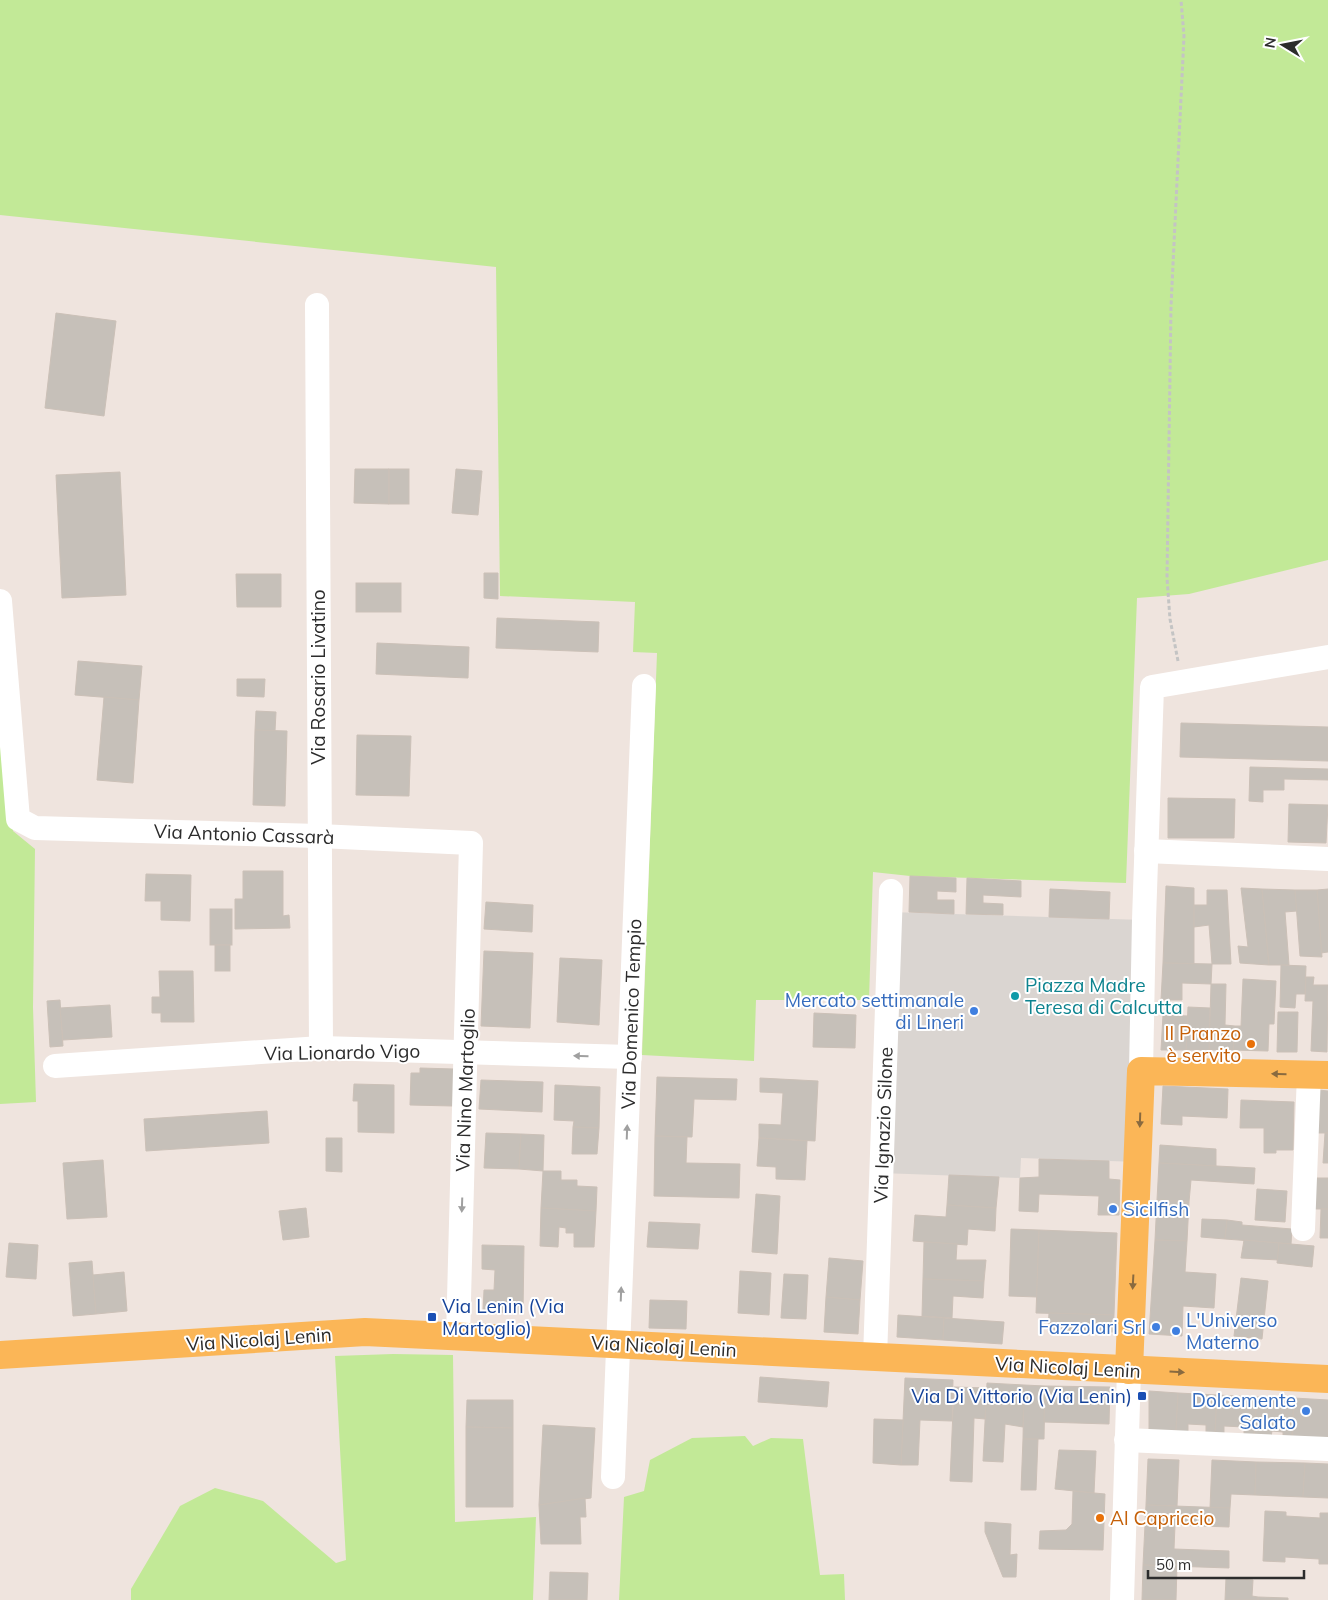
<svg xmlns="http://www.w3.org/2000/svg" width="1328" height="1600" font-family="Mulish,sans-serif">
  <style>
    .green { fill: #c2e997 }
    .plaza { fill: #dad5d1 }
    .building { fill: #c6c0b9; stroke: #cbc0b7 }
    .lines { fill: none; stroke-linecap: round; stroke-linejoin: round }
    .path { stroke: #c4c4c4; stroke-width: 3; stroke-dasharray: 4 2.5; stroke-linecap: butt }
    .minor { stroke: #fff; stroke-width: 24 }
    .major { stroke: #fbb657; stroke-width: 28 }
    .oneway { fill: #a0a0a0 }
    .oneway2 { fill: #896a3f }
    .culture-dot { fill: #0f9aa8; stroke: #fff; stroke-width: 2 }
    .shop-dot { fill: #3f7fe0; stroke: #fff; stroke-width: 2 }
    .food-dot { fill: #e8710a; stroke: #fff; stroke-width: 2 }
    .transit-dot { fill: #1a4fb4; stroke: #fff; stroke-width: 2 }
    .labels { text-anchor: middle; stroke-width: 4; stroke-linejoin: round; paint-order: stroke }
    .street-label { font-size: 19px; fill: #2c2c2c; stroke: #fff }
    .culture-label { font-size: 19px; fill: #0d838f; stroke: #fff; text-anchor: start }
    .shop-label { font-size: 19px; fill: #366cbe; stroke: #fff; text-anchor: end }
    .food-label { font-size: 19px; fill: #c56008; stroke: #fff; text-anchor: end }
    .transit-label { font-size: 19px; fill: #164399; stroke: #fff; text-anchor: start }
  </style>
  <rect width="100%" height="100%" fill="#efe4de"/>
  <!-- green -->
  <g class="green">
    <polygon points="0,0 1328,0 1328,560 1189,594 1137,598 1126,883 910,876 873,872 869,1000 756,1000 754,1061 642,1055 657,653 633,652 635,602 500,596 496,267 0,215"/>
    <polygon points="0,683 13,831 35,849 33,1007 36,1102 0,1104"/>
    <polygon points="393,1354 453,1355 455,1522 536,1517 533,1600 131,1600 131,1589 180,1506 215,1488 263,1501 336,1563 346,1560 335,1356"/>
    <polygon points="745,1436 753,1446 771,1438 803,1439 820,1575 844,1574 845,1600 619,1600 624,1497 644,1491 650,1460 692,1438"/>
  </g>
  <!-- plaza -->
  <polygon class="plaza" points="890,912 1144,920 1139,1162 1021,1158 1020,1178 881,1173"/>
  <!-- building -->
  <g class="building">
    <polygon points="56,313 116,321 104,416 45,408"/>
    <polygon points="355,469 389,469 389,504 354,503"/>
    <rect x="389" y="469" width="20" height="35"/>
    <polygon points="456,469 482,471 478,515 452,513"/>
    <polygon points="120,472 126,595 62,598 56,475"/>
    <polygon points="484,573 498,573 498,599 484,598"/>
    <polygon points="236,574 281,574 281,607 237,607"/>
    <rect x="356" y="583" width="45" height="29"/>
    <polygon points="497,618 599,622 598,652 496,648"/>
    <polygon points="377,643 469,647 468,678 376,674"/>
    <polygon points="78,661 142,666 139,700 75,695"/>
    <polygon points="237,679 265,679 264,697 237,696"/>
    <polygon points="104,697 139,700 133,783 97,780"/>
    <polygon points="256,711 276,712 275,731 255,730"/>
    <polygon points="1181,723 1328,727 1328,761 1180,757"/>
    <polygon points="255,730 287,731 285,806 253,805"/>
    <polygon points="357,735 411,736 409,796 356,795"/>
    <polygon points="1250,767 1328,769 1328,780 1284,779 1284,790 1263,790 1263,802 1249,801"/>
    <polygon points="1168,798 1235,799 1234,838 1168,838"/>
    <polygon points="1289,804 1328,805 1326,843 1288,842"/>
    <polygon points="243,871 283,871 283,916 289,915 290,928 235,929 235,899 243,899"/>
    <polygon points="146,874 191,875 190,921 161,920 161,901 145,901"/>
    <polygon points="910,876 956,878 956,892 937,891 937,900 954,900 954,914 909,912"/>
    <polygon points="967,878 1021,881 1021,897 983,895 983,903 1003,904 1003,915 966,914"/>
    <polygon points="1166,886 1194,888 1194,964 1163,963"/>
    <polygon points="1241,888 1262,889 1269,965 1240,963 1238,946 1248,947"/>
    <polygon points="1050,889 1110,892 1109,919 1049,917"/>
    <polygon points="1262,889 1295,890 1297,911 1285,912 1289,965 1269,965"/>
    <polygon points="1328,889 1328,952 1321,953 1317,890"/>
    <polygon points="1207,890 1227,890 1231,964 1212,964 1209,925 1194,927 1194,905 1207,905"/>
    <polygon points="1295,890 1317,890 1322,957 1300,956"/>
    <polygon points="486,902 533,905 532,932 484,929"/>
    <rect x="210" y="909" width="22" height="36"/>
    <rect x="215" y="945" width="15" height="26"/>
    <polygon points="484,951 533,953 530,1028 481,1026"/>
    <polygon points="560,958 602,960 599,1025 557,1022"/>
    <polygon points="1163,963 1212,964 1211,984 1182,983 1182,1000 1161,1000"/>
    <polygon points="1281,965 1306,966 1305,994 1296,994 1295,1008 1280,1007"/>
    <polygon points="159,971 193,971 194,1022 161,1022 161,1013 152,1013 152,997 160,997"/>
    <polygon points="1306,977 1314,977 1313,985 1328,985 1327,1052 1311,1051 1313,1001 1305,1001"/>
    <polygon points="1243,979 1276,981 1274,1024 1269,1024 1268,1051 1233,1050 1235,1026 1241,1026"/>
    <polygon points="1211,984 1226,984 1225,1025 1235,1026 1233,1050 1209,1050"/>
    <polygon points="60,1000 63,1046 50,1047 47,1001"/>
    <polygon points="110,1005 112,1037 63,1040 60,1008"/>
    <polygon points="1188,1007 1210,1008 1209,1050 1186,1050"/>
    <polygon points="1278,1012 1298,1012 1297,1052 1277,1052"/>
    <polygon points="814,1013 856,1015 855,1048 813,1047"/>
    <polygon points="1163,1015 1188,1016 1186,1050 1161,1050"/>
    <polygon points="420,1068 454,1069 453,1106 410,1105 411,1073 420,1073"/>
    <polygon points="657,1077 737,1079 736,1100 694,1099 692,1137 655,1136"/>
    <polygon points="760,1078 818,1081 815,1141 759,1138 759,1124 781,1125 783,1093 760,1092"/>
    <polygon points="481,1080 543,1082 542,1112 479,1109"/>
    <polygon points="354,1084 394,1085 394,1133 358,1132 358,1101 353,1101"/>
    <polygon points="555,1085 600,1087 599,1128 573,1127 574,1121 554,1120"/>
    <polygon points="1163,1086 1228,1089 1227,1118 1182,1116 1182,1125 1161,1124"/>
    <polygon points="1319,1090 1328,1091 1328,1133 1318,1133"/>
    <polygon points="1241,1100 1294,1102 1293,1150 1276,1150 1276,1153 1264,1153 1264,1128 1240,1128"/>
    <polygon points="267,1111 269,1143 146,1151 144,1119"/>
    <polygon points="573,1127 599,1128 597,1154 572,1154"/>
    <polygon points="486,1133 521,1134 519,1169 484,1168"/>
    <polygon points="1325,1133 1328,1133 1328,1163 1323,1163"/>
    <polygon points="521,1134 544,1135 543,1171 519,1169"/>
    <polygon points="655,1136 687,1137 686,1163 740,1164 739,1198 654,1196"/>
    <polygon points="326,1138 342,1138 342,1172 326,1171"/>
    <polygon points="759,1138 807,1141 805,1180 776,1179 776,1167 757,1166"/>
    <polygon points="1160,1145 1216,1149 1216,1166 1159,1163"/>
    <polygon points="1039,1159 1109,1161 1109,1179 1120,1180 1119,1215 1098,1215 1099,1196 1039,1194 1038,1212 1019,1211 1020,1178 1039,1177"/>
    <polygon points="103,1160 107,1217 67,1219 63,1163"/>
    <polygon points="1159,1163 1255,1168 1254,1184 1191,1180 1189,1202 1157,1200"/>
    <polygon points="543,1171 561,1171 561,1180 577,1180 577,1186 597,1187 596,1211 541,1208"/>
    <polygon points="949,1175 999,1177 996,1208 947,1205"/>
    <polygon points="1315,1178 1328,1178 1328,1209 1313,1209"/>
    <polygon points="1257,1189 1287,1191 1285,1222 1255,1220"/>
    <polygon points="756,1194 780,1196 777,1254 752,1252"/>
    <polygon points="1157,1200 1189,1202 1187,1241 1155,1240"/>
    <polygon points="947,1205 996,1208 995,1231 968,1229 967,1245 913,1241 915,1215 946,1217"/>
    <polygon points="306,1208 309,1237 283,1240 279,1211"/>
    <polygon points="541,1208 596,1211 594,1247 574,1247 574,1233 566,1233 566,1228 559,1227 558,1247 540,1246"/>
    <polygon points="1321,1209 1328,1209 1328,1238 1320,1238"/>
    <polygon points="1202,1219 1227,1220 1225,1239 1201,1237"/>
    <polygon points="1227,1220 1242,1222 1242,1225 1292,1229 1291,1244 1225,1239"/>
    <polygon points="649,1222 700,1224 698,1249 647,1247"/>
    <polygon points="1011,1229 1039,1230 1037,1297 1009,1296"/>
    <polygon points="1039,1230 1117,1233 1114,1315 1036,1313"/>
    <polygon points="1155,1240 1187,1241 1185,1272 1216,1274 1214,1308 1183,1306 1182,1336 1149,1334"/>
    <polygon points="1244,1240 1279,1243 1278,1260 1241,1258"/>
    <polygon points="924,1242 957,1244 956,1260 986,1260 984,1281 923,1279"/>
    <polygon points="9,1243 38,1245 36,1279 6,1277"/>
    <polygon points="1279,1243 1314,1246 1312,1267 1277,1263"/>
    <polygon points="482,1245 524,1246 523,1313 483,1312 484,1290 494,1290 495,1270 482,1269"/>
    <polygon points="829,1258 863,1261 860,1300 826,1297"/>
    <polygon points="92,1261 96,1314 73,1316 69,1263"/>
    <polygon points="740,1271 771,1273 769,1315 738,1313"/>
    <polygon points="124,1272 127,1311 96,1314 93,1275"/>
    <polygon points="784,1274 808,1275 806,1319 781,1318"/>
    <polygon points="1241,1278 1268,1281 1262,1339 1234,1336"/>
    <polygon points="923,1279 984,1281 983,1298 953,1296 952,1318 922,1316"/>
    <polygon points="826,1297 860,1300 858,1334 824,1332"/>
    <polygon points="650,1300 687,1301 686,1329 649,1328"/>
    <polygon points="1049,1313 1114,1315 1113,1332 1048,1330"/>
    <polygon points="898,1315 944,1318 943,1340 897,1337"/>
    <polygon points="944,1318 1004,1322 1002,1344 943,1340"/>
    <polygon points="760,1377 829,1382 827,1407 758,1402"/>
    <polygon points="905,1378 953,1380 952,1421 920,1420 918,1465 901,1465"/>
    <polygon points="987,1383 1024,1385 1023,1427 1005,1424 1003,1462 983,1461"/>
    <polygon points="1024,1385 1045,1386 1044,1439 1023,1439"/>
    <polygon points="1045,1386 1110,1387 1109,1424 1044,1422"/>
    <polygon points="954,1387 987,1388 985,1419 974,1418 972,1482 950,1481"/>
    <polygon points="1149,1391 1178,1393 1176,1431 1149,1430"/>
    <polygon points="1178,1393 1217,1395 1215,1433 1206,1433 1206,1425 1188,1424 1188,1432 1176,1431"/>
    <polygon points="1217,1395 1257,1397 1254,1436 1244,1435 1244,1427 1224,1426 1224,1434 1215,1433"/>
    <polygon points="1257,1397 1294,1398 1292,1438 1283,1437 1283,1432 1272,1431 1271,1437 1254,1436"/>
    <polygon points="1294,1398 1328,1400 1328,1440 1292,1438"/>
    <polygon points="467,1400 513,1400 513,1428 466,1427"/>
    <polygon points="874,1419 903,1420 901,1465 873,1463"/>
    <polygon points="543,1425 595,1428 591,1498 539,1505"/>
    <polygon points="466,1427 513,1428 513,1507 466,1507"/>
    <polygon points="1023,1439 1038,1439 1036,1490 1021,1490"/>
    <polygon points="1059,1450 1096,1451 1094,1493 1055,1489"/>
    <polygon points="1148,1459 1179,1460 1177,1506 1146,1505"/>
    <polygon points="1212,1460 1256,1462 1255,1495 1231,1494 1230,1508 1210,1508"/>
    <polygon points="1256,1462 1305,1463 1303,1497 1255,1495"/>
    <polygon points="1305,1463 1328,1464 1328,1498 1303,1497"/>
    <polygon points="1073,1491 1105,1494 1103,1550 1039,1549 1040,1531 1066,1530 1072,1524"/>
    <polygon points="585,1498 586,1517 580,1517 581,1544 541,1544 539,1505"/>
    <polygon points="1146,1505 1230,1508 1229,1527 1175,1525 1174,1549 1229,1551 1229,1568 1143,1565"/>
    <polygon points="1265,1511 1286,1512 1286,1516 1320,1518 1320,1513 1328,1513 1328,1564 1319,1564 1319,1559 1285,1557 1285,1562 1263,1561"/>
    <polygon points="985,1522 1011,1524 1010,1555 1017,1554 1016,1577 1003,1577 985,1532"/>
    <polygon points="1143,1565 1177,1566 1176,1600 1142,1600"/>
    <polygon points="550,1572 588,1573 587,1600 549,1600"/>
    <polygon points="1226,1578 1253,1580 1252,1596 1258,1597 1258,1600 1225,1600"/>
    <polygon points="1258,1597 1288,1598 1288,1600 1258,1600"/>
  </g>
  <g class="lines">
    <!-- path -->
    <polyline class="path" points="1178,661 1170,619 1167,578 1171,306 1184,36 1181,0"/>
    <!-- minor -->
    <g class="minor">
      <polyline points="317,305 321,1048"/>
      <polyline points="0,601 18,819 35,828 319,836 471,843 458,1337"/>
      <polyline points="1146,851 1328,859"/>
      <polyline points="55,1066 321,1048 630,1057"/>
      <polyline points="1141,1071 1144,920 1152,687 1328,657"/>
      <polyline points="1303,1229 1309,1074"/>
      <polyline points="875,1358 891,891"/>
      <polyline points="1126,1440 1328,1449"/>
      <polyline points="613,1477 644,686"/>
      <polyline points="1122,1600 1129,1370"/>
    </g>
    <!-- major -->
    <g class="major">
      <polyline points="0,1355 365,1332 1328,1379"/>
      <polyline points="1129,1370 1141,1071 1328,1075"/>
    </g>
  </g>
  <!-- one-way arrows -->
  <defs><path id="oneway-solid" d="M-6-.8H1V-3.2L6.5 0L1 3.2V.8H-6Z" transform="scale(1.25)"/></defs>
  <g class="oneway">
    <use href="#oneway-solid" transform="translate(581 1056) rotate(-178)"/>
    <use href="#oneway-solid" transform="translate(627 1132) rotate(-88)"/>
    <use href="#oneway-solid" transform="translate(462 1205) rotate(92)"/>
    <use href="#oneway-solid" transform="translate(621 1294) rotate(-88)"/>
  </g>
  <g class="oneway2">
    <use href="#oneway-solid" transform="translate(1279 1074) rotate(-179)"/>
    <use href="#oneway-solid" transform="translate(1140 1120) rotate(92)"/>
    <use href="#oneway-solid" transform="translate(1133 1282) rotate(93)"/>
    <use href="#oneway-solid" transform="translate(1177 1372) rotate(3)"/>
  </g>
  <!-- markers -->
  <circle class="culture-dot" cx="1015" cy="996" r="5"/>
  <g class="shop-dot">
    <circle cx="974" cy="1011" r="5"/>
    <circle cx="1113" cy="1209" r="5"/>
    <circle cx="1156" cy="1327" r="5"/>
    <circle cx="1176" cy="1331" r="5"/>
    <circle cx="1306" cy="1411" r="5"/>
  </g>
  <g class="food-dot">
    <circle cx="1251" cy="1044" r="5"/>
    <circle cx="1100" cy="1518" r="5"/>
  </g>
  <g class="transit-dot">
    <rect x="427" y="1312" width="10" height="10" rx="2.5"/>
    <rect x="1137" y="1391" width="10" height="10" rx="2.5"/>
  </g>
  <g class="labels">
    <!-- street labels -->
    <g class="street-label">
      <text transform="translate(318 677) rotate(-90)" y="7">Via Rosario Livatino</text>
      <text transform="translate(244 834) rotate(2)" y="7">Via Antonio Cassarà</text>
      <text transform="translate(631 1014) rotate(-88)" y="7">Via Domenico Tempio</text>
      <text transform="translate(342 1052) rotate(-1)" y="7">Via Lionardo Vigo</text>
      <text transform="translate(465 1090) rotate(-88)" y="7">Via Nino Martoglio</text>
      <text transform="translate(883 1125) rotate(-88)" y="7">Via Ignazio Silone</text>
      <text transform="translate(259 1339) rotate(-4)" y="7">Via Nicolaj Lenin</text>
      <text transform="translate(664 1346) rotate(3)" y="7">Via Nicolaj Lenin</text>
      <text transform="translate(1068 1367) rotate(3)" y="7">Via Nicolaj Lenin</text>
    </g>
    <!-- culture labels -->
    <g class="culture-label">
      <text x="1025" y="992">Piazza Madre<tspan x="1025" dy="22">Teresa di Calcutta</tspan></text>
    </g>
    <!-- shop labels -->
    <g class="shop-label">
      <text x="964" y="1007">Mercato settimanale<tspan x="964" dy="22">di Lineri</tspan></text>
      <text x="1123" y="1216" text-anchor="start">Sicilfish</text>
      <text x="1186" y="1327" text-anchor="start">L'Universo<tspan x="1186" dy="22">Materno</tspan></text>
      <text x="1146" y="1334">Fazzolari Srl</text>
      <text x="1296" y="1407">Dolcemente<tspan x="1296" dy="22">Salato</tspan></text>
    </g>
    <!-- food labels -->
    <g class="food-label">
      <text x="1241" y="1040">Il Pranzo<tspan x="1241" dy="22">è servito</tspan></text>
      <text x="1110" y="1525" text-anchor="start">Al Capriccio</text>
    </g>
    <!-- transit labels -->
    <g class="transit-label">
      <text x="442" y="1313">Via Lenin (Via<tspan x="442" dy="22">Martoglio)</tspan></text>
      <text x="1132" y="1403" text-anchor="end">Via Di Vittorio (Via Lenin)</text>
    </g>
  </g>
  <!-- north arrow -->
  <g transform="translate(1283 45) rotate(280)" stroke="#ffffff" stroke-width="4" paint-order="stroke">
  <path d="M0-4L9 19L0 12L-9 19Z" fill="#2c2c2c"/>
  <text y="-8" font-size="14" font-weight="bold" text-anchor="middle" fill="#2c2c2c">N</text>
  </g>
  <!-- scale -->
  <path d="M1148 1570v8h156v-8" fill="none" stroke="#2c2c2c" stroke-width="2.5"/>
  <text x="1156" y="1570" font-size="15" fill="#2c2c2c" stroke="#ffffff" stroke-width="4" paint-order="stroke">50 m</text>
</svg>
